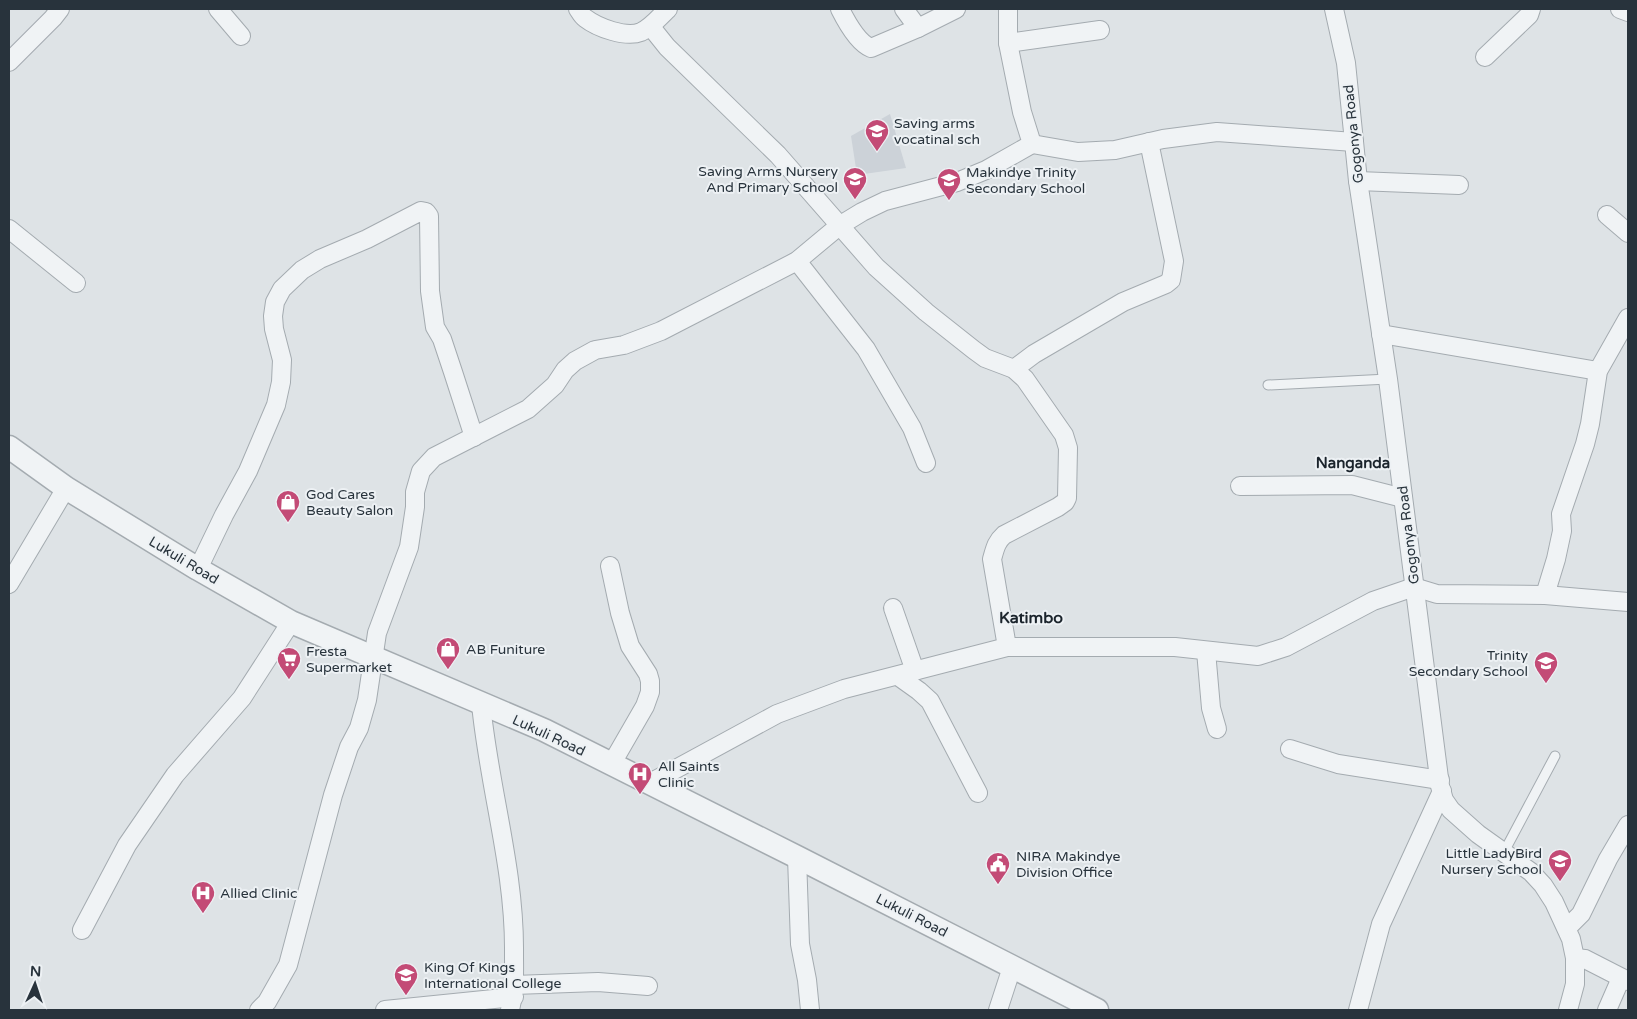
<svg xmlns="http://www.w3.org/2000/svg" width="1637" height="1019" font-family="'Varela Round',sans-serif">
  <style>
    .built { fill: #ccd2d8 }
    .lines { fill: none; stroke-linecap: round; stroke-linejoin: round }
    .service-casing { stroke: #a4abb0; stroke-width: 11 }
    .minor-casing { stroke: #a4abb0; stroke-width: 20 }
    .tertiary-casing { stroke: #a4abb0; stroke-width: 25 }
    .service { stroke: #f0f3f5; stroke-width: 9 }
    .minor { stroke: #f0f3f5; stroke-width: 18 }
    .tertiary { stroke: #f0f3f5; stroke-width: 22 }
    .labels { text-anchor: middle; stroke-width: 4; stroke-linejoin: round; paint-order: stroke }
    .poi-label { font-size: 14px; fill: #28333c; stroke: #edf1f4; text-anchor: start }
    .street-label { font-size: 14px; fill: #28333c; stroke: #edf1f4 }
    .neighbourhood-label { font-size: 15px; font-weight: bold; fill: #1b242c; stroke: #edf1f4 }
    .quarter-label { font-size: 16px; font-weight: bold; fill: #1b242c; stroke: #edf1f4 }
  </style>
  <rect width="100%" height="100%" fill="#dee3e6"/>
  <!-- built -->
  <polygon class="built" points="890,114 906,168 857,175 851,136"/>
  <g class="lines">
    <!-- service casing -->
    <g class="service-casing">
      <g id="service">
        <polyline points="1268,385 1388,379"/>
        <polyline points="1504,852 1555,756"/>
      </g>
    </g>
    <!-- minor casing -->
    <g class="minor-casing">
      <g id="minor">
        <polyline points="218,9 241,36"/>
        <path d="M578 9C580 12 582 16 585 18 598 28 626 38 641 32 652 27 659 17 668 9"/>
        <path d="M840 9C846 21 858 43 871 48L918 28 956 9"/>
        <polyline points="904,9 918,28"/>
        <polyline points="1334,9 1346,63 1358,181 1388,379 1440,786 1444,800 1451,810 1478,834 1531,872 1543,885 1554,902 1571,939 1575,958 1575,984 1568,1010"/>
        <polyline points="1620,9 1628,12"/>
        <path d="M651 27 667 47 778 155 876 267 926 312 974 350 985 358 1014 369 1025 379 1064 435 1068 448 1067 498 1065 502 1058 507 1004 535C996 542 995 549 992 559L1007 647"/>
        <polyline points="1008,43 1100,30"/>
        <polyline points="1485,57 1529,15 1531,9"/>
        <polyline points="9,62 53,18 60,9"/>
        <polyline points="1032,144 1078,152 1115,150 1163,139 1217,132 1354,142"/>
        <polyline points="1358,181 1459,185"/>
        <polyline points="1607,215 1628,233"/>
        <polyline points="9,229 76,283"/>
        <polyline points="797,261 866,349 912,428 926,463"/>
        <polyline points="1381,334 1598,371"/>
        <polyline points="1014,369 1034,354 1123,302 1166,284 1171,280 1174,261 1149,142"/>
        <polyline points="1240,486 1352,485 1403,498"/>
        <polyline points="610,566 620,613 630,646 648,674 650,681 650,692 645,706 611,765"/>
        <polyline points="198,569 224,515 248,471 276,405 281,382 282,360 274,329 273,316 275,302 282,289 302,270 320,259 367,239 421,211 426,212 429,216 430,291 435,327 442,339 453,372 474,437"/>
        <polyline points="9,584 66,488"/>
        <polyline points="1545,595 1556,559 1562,531 1561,514 1585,444 1590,424 1598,371 1628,318"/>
        <polyline points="893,608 915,671"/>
        <polyline points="1206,651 1211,708 1217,729"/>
        <polyline points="898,676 919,691 930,701 978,793"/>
        <path d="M481 704C489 788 515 869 514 953 514 973 515 991 510 1010"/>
        <polyline points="1290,749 1338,764 1440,780"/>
        <polyline points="650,783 777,714 844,689 1007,647 1175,647 1258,656 1286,647 1373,601 1414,587 1437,594 1545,595 1628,602"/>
        <polyline points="797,857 800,944 807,980 810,1010"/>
        <polyline points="1567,928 1581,914 1608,859 1628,825"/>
        <polyline points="82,930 127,845 175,775 242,698 291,622"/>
        <polyline points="1575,958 1585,959 1628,981"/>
        <polyline points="514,985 598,982 648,986"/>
        <polyline points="259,1010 267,1002 288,965 333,795 349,747 359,728 367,700 377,633 409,547 415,507 415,492 421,471 434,457 528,409 555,385 565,370 575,361 595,350 624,345 661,331 797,261 839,226 862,212 885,201 957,182 986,170 1032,144 1022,112 1008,43 1008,9"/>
        <polyline points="385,1010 514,997"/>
        <polyline points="998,1010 1012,967"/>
        <polyline points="1358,1010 1381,924 1442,791"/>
        <polyline points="1607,1010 1621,978"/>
      </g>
    </g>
    <!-- tertiary casing -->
    <g class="tertiary-casing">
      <polyline id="tertiary" points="9,447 66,488 198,569 291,622 544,730 797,857 1097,1010"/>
    </g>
    <!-- service -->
    <use href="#service" class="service"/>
    <!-- minor -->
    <use href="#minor" class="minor"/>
    <!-- tertiary -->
    <use href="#tertiary" class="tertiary"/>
  </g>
  <!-- icons -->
  <defs>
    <g id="school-pin" transform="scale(1.25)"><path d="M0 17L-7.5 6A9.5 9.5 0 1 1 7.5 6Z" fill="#c34b76" stroke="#edf1f4"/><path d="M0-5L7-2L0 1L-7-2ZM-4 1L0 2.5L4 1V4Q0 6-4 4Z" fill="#fff"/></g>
    <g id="shop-pin" transform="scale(1.25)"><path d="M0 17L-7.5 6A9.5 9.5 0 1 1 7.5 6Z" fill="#c34b76" stroke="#edf1f4"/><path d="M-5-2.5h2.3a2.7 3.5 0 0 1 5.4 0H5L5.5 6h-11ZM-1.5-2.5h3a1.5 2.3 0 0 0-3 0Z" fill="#fff"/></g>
    <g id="supermarket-pin" transform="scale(1.25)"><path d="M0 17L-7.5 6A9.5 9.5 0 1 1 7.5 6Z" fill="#c34b76" stroke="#edf1f4"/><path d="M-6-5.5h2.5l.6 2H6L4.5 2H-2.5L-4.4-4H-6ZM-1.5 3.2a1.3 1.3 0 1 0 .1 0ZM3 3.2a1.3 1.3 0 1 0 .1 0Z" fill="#fff"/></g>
    <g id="hospital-pin" transform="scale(1.25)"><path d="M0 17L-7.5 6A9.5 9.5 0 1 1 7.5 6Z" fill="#c34b76" stroke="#edf1f4"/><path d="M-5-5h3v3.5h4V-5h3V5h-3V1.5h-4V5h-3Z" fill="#fff"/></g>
    <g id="civic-pin" transform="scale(1.25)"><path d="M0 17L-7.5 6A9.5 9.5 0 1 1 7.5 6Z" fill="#c34b76" stroke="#edf1f4"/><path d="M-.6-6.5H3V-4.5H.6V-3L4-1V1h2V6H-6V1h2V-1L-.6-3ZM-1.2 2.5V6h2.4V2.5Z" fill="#fff"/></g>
  </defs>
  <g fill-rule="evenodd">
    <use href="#school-pin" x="877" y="131"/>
    <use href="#school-pin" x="855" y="179"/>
    <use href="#school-pin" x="949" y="180"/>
    <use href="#shop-pin" x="288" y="502"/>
    <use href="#shop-pin" x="448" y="649"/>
    <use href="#supermarket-pin" x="289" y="659"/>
    <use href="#school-pin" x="1546" y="663"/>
    <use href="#hospital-pin" x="640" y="774"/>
    <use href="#school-pin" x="1560" y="861"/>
    <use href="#civic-pin" x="998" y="864"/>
    <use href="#hospital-pin" x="203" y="893"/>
    <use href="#school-pin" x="406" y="975"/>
  </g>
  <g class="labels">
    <!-- poi labels -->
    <g class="poi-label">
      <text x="894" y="128">Saving arms<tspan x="894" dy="16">vocatinal sch</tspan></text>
      <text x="838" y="176" text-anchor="end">Saving Arms Nursery<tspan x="838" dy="16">And Primary School</tspan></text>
      <text x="966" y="177">Makindye Trinity<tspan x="966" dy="16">Secondary School</tspan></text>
      <text x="306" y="499">God Cares<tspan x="306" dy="16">Beauty Salon</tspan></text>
      <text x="466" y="654">AB Funiture</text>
      <text x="306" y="656">Fresta<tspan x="306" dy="16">Supermarket</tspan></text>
      <text x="1528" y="660" text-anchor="end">Trinity<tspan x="1528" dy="16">Secondary School</tspan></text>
      <text x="658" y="771">All Saints<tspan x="658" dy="16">Clinic</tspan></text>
      <text x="1542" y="858" text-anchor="end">Little LadyBird<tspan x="1542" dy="16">Nursery School</tspan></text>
      <text x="1016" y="861">NIRA Makindye<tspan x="1016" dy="16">Division Office</tspan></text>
      <text x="220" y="898">Allied Clinic</text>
      <text x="424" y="972">King Of Kings<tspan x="424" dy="16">International College</tspan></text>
    </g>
    <!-- street labels -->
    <g class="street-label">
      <text transform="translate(1353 134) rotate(-96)" y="5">Gogonya Road</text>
      <text transform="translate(1408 535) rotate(-97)" y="5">Gogonya Road</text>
      <text transform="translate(184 560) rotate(31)" y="5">Lukuli Road</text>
      <text transform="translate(549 735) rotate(25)" y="5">Lukuli Road</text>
      <text transform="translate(912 915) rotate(27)" y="5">Lukuli Road</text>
    </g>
    <!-- neighbourhood labels -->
    <g class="neighbourhood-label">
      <text x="1353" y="468">Nanganda</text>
    </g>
    <!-- quarter labels -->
    <g class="quarter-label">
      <text x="1031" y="623">Katimbo</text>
    </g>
  </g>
  <!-- border -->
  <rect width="1637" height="1019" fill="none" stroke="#28333c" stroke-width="20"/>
  <!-- north arrow -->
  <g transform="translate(35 984) rotate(3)" stroke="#edf1f4" stroke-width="4" paint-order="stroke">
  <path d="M0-4L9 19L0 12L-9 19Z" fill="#28333c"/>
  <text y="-8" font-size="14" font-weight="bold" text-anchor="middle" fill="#28333c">N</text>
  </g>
</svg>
